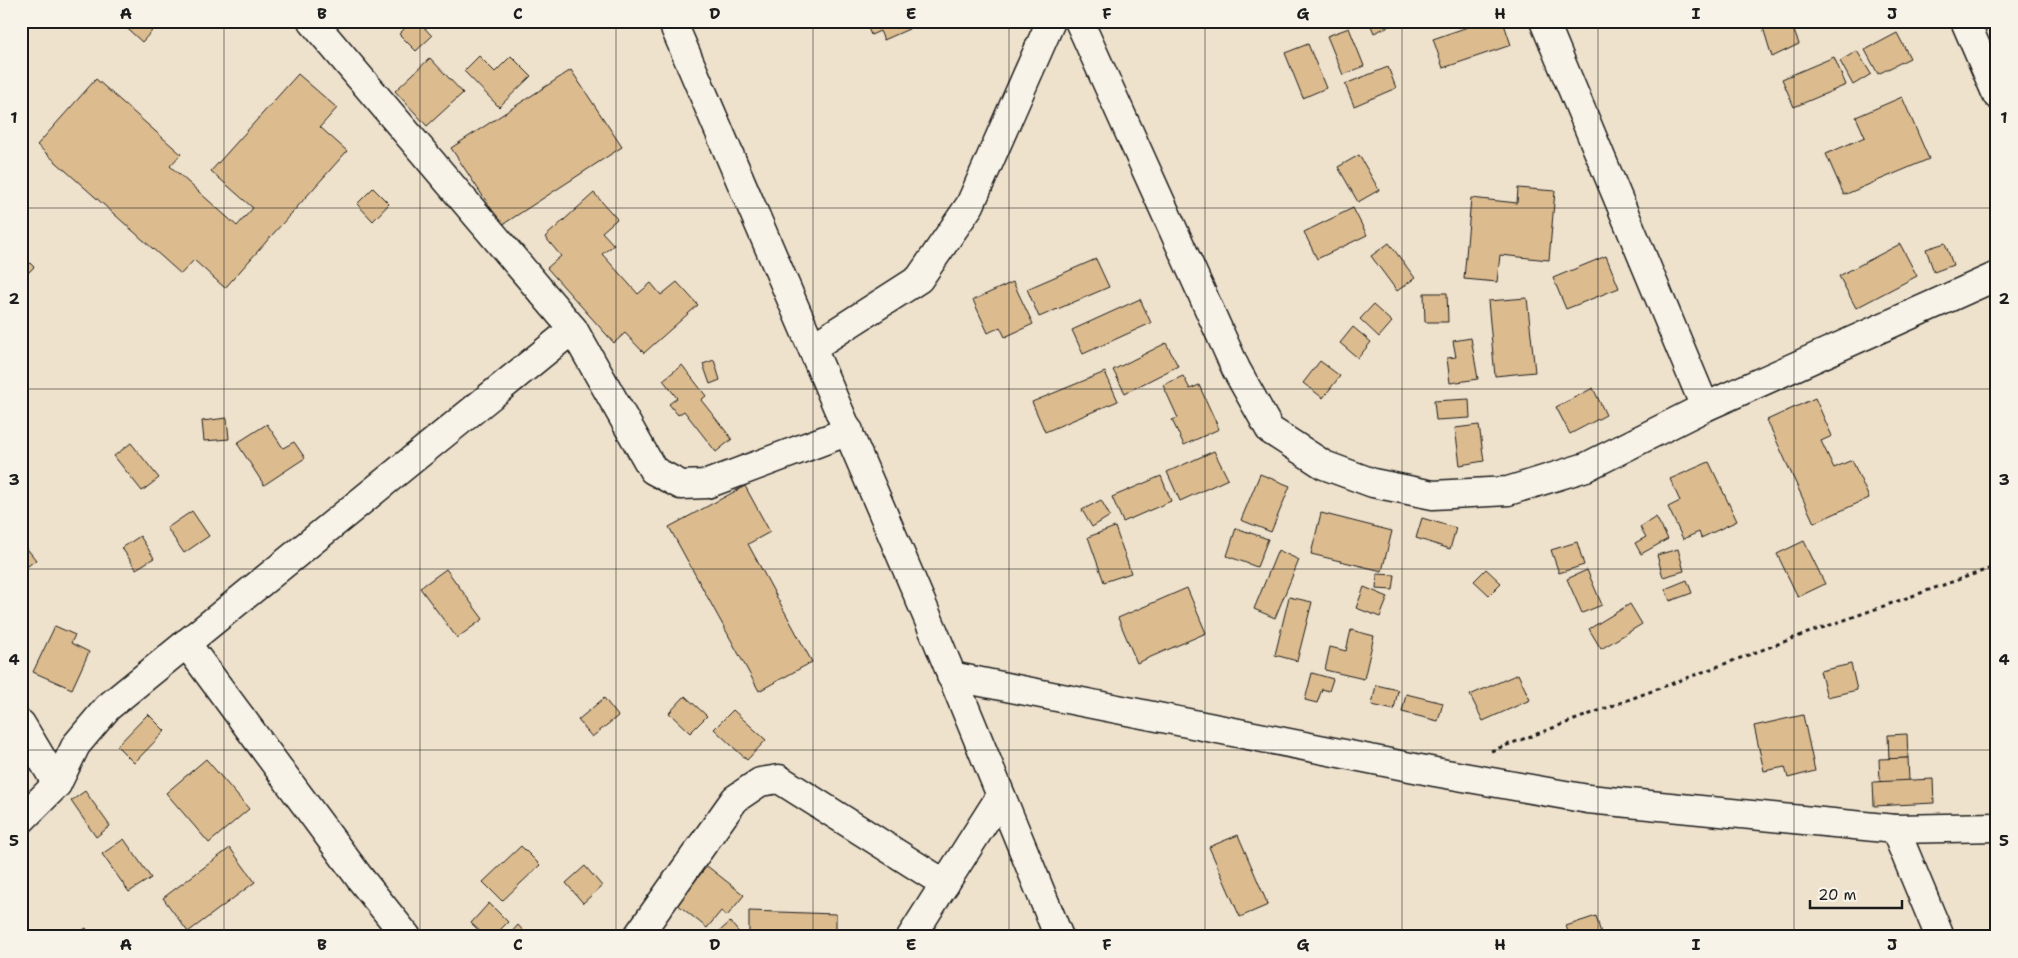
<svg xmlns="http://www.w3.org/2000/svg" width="2018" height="958" font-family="'Shantell Sans',sans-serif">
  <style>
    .building { fill: #dcbc8f; stroke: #1c1c1c }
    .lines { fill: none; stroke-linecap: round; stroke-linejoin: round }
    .minor-casing { stroke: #1c1c1c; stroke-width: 31 }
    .path { stroke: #1c1c1c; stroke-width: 3; stroke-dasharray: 4 4; stroke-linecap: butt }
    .minor { stroke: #f7f3e8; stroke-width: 28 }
    .grid { fill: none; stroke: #1c1c1c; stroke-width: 1; stroke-opacity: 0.55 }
    .neatline { fill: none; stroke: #1c1c1c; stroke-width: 2 }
    .grid-label { font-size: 16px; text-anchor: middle; font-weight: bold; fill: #1c1c1c }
  </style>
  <rect width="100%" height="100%" fill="#efe2cd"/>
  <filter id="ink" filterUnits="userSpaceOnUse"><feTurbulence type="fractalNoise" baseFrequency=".02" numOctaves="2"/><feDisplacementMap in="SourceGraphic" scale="10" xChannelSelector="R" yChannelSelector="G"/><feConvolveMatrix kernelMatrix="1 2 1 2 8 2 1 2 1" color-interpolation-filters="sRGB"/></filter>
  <g filter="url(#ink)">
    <!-- building -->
    <g class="building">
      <polygon points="119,21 161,21 142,42"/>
      <polygon points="412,21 418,21 432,36 416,51 399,34"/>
      <polygon points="865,21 906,21 909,29 884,40 880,31 871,35"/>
      <polygon points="1369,21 1400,21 1374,33"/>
      <polygon points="1485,21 1503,21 1511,45 1443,68 1433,39"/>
      <polygon points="1761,21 1815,21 1794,31 1799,44 1772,57"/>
      <polygon points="1349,28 1364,66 1343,75 1327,36"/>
      <polygon points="1897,33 1910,58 1878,74 1865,50"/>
      <polygon points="1308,44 1326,88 1303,98 1285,53"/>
      <polygon points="1857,51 1871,74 1853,85 1840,61"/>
      <polygon points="479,56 495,72 511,56 531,76 499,107 464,71"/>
      <polygon points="1834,57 1846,85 1794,107 1782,79"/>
      <polygon points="430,58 463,93 427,126 395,91"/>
      <polygon points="1388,67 1396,88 1354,106 1345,84"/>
      <polygon points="571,70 622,147 502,225 451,148"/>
      <polygon points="298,74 337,108 320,127 347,151 225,288 194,260 181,274 37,145 96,79 181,154 170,166 237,226 253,208 211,171"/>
      <polygon points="1902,97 1929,159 1844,195 1826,154 1865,137 1856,117"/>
      <polygon points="1359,155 1379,190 1358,202 1338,167"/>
      <polygon points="373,188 389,204 373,221 357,204"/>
      <polygon points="1518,188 1555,191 1549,260 1500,255 1497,282 1464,279 1471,198 1517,203"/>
      <polygon points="594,193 617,219 602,232 614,245 602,254 638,294 651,283 661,295 677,282 698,305 644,353 625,333 614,343 547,268 561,256 545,237"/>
      <polygon points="1353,208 1367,235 1317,259 1304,232"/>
      <polygon points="1389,243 1415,278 1397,291 1371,256"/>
      <polygon points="1945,243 1953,265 1934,272 1926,249"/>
      <polygon points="1900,244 1917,276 1856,308 1839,276"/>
      <polygon points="21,254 34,267 21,280"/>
      <polygon points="1606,256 1619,288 1566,309 1553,278"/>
      <polygon points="1096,259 1109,287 1039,317 1027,289"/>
      <polygon points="1013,282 1033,324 1005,337 1000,327 988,333 973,300"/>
      <polygon points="1424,293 1447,293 1448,322 1425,322"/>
      <polygon points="1527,298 1535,372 1495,376 1488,301"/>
      <polygon points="1140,299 1151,323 1083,354 1072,330"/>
      <polygon points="1373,305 1392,322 1379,337 1360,319"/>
      <polygon points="1353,327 1371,342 1358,358 1340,343"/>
      <polygon points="1471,338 1478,379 1450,383 1447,358 1456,357 1453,341"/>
      <polygon points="1166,343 1178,366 1125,393 1113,370"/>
      <polygon points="714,360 720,380 710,384 703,364"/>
      <polygon points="1320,361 1340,376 1323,398 1303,383"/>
      <polygon points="682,365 706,396 701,400 732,439 716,452 684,411 678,415 669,404 677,398 663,380"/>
      <polygon points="1105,372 1118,401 1045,432 1032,402"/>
      <polygon points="1183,376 1190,389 1199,385 1219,429 1184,445 1172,420 1178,418 1163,385"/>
      <polygon points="1593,388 1606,415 1570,434 1556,407"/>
      <polygon points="1815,398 1832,436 1821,441 1834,468 1852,460 1869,498 1814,523 1767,420"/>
      <polygon points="1469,399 1470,418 1436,420 1434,401"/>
      <polygon points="227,418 229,439 204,441 202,421"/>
      <polygon points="267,424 283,448 294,442 305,458 264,485 237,443"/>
      <polygon points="1479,425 1484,461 1460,465 1455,428"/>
      <polygon points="131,443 159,478 142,491 114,456"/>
      <polygon points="1214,451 1228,479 1180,501 1167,472"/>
      <polygon points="1709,462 1737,521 1701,538 1699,532 1683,539 1668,507 1680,501 1670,479"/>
      <polygon points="1260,474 1290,486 1271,532 1241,520"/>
      <polygon points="1161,476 1171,501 1123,522 1112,497"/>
      <polygon points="745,486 770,532 748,544 812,662 759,691 669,527"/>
      <polygon points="1101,500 1110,516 1092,527 1082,510"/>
      <polygon points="192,511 209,536 184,553 167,528"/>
      <polygon points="1321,513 1392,531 1382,571 1311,554"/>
      <polygon points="1656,517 1668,539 1641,554 1635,543 1646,537 1640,527"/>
      <polygon points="1422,518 1456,528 1450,549 1416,538"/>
      <polygon points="1115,527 1131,573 1104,582 1088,537"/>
      <polygon points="1236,528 1268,539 1257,567 1227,556"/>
      <polygon points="140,536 154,558 136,569 122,548"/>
      <polygon points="21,541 36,560 21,571"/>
      <polygon points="1804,541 1825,584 1798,597 1777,554"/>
      <polygon points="1577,542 1584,565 1559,573 1551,550"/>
      <polygon points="1678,549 1684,571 1663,577 1657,555"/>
      <polygon points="1278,550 1299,560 1275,618 1254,609"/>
      <polygon points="446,569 483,619 457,638 420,588"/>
      <polygon points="1486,569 1501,583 1489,595 1474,581"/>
      <polygon points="1587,570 1602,605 1582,613 1567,579"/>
      <polygon points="1377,574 1395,575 1393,590 1376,589"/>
      <polygon points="1687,580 1692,593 1670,601 1665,589"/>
      <polygon points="1364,587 1388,597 1380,617 1356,608"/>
      <polygon points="1187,588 1206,633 1137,663 1118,618"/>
      <polygon points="1289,597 1312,602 1297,661 1275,655"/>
      <polygon points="1630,604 1642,624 1601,649 1589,629"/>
      <polygon points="55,626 75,635 71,643 89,652 72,689 33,672"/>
      <polygon points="1351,630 1374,636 1364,679 1325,670 1330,647 1346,651"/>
      <polygon points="1851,664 1857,690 1827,697 1820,671"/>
      <polygon points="1312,673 1333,679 1329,691 1322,689 1317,703 1305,700"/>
      <polygon points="1518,674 1530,700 1483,721 1470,695"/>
      <polygon points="1376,685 1398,690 1394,710 1372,705"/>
      <polygon points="1406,694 1443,703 1438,721 1402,712"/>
      <polygon points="685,696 707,716 690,733 669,713"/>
      <polygon points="604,698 618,716 592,737 578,720"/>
      <polygon points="733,710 766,740 747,760 714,729"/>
      <polygon points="148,714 165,731 134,763 117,746"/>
      <polygon points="1803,715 1815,771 1788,778 1785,767 1764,771 1754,726"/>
      <polygon points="1907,734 1908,758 1889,759 1888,735"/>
      <polygon points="1908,758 1909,781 1880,782 1879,759"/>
      <polygon points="206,759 249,809 209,843 166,793"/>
      <polygon points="1933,779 1934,803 1874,806 1873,782"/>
      <polygon points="85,791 110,826 96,837 71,801"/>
      <polygon points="1238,835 1268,905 1240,917 1209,847"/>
      <polygon points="124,839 151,878 129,892 102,854"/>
      <polygon points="521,846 540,865 502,901 483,882"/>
      <polygon points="230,848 255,882 188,932 163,898"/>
      <polygon points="585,866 602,886 583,903 566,883"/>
      <polygon points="707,866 744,895 727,916 721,911 707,928 677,904"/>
      <polygon points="489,903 508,922 499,931 504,937 486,937 471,923"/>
      <polygon points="749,911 836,914 836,937 749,937"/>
      <polygon points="1596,916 1602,937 1570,937 1566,926"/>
      <polygon points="730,922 743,937 713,937"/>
      <polygon points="518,925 529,937 507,937"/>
      <polygon points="86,928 91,937 72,937"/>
    </g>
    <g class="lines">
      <!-- minor casing -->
      <g class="minor-casing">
        <g id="minor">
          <polyline points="312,21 573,329 653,470 681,485 707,484 849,431"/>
          <polyline points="672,21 936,637 1059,937"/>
          <polyline points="1079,21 1236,369 1270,430 1324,465 1373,483 1433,495 1508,491 1586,467 1705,407 1997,276"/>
          <polyline points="1544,21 1705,407"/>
          <polyline points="1965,21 1997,95"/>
          <polyline points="813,347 919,279 970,205 1051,21"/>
          <polyline points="186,643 359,877 407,937"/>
          <polyline points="951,676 1435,772 1588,799 1895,829 1997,827"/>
          <polyline points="21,724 57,784"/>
          <polyline points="21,820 57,784 76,745 108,707 573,329"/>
          <polyline points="1895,829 1940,937"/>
          <polyline points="637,937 735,799 760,782 779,779 945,884"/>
          <polyline points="911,937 1000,797"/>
        </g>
      </g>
      <!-- path -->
      <polyline class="path" points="1491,751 1802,635 1997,566"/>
      <!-- minor -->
      <use href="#minor" class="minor"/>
    </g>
  </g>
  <!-- grid -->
  <path class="grid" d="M224 21V937M420 21V937M616 21V937M813 21V937M1009 21V937M1205 21V937M1402 21V937M1598 21V937M1794 21V937M21 208H1997M21 389H1997M21 569H1997M21 750H1997"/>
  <!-- margin -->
  <rect width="2018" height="958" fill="none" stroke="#f7f3e8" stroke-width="55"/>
  <!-- scale -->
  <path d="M1810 900v8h92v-8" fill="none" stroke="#1c1c1c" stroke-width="2.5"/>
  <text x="1818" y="900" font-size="15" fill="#1c1c1c" stroke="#f7f3e8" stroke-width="4" paint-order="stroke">20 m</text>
  <rect x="28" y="28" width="1962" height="902" class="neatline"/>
  <g class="grid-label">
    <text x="126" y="19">A</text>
    <text x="322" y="19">B</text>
    <text x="518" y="19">C</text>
    <text x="715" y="19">D</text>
    <text x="911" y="19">E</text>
    <text x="1107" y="19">F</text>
    <text x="1303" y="19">G</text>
    <text x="1500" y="19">H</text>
    <text x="1696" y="19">I</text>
    <text x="1892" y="19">J</text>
    <text x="14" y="123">1</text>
    <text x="2004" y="123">1</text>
    <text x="14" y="304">2</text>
    <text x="2004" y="304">2</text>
    <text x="14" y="485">3</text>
    <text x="2004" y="485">3</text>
    <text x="14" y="665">4</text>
    <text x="2004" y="665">4</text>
    <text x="14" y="846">5</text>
    <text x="2004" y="846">5</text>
    <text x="126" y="950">A</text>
    <text x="322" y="950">B</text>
    <text x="518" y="950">C</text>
    <text x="715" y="950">D</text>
    <text x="911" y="950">E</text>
    <text x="1107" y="950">F</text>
    <text x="1303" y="950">G</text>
    <text x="1500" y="950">H</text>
    <text x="1696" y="950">I</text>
    <text x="1892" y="950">J</text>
  </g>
</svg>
